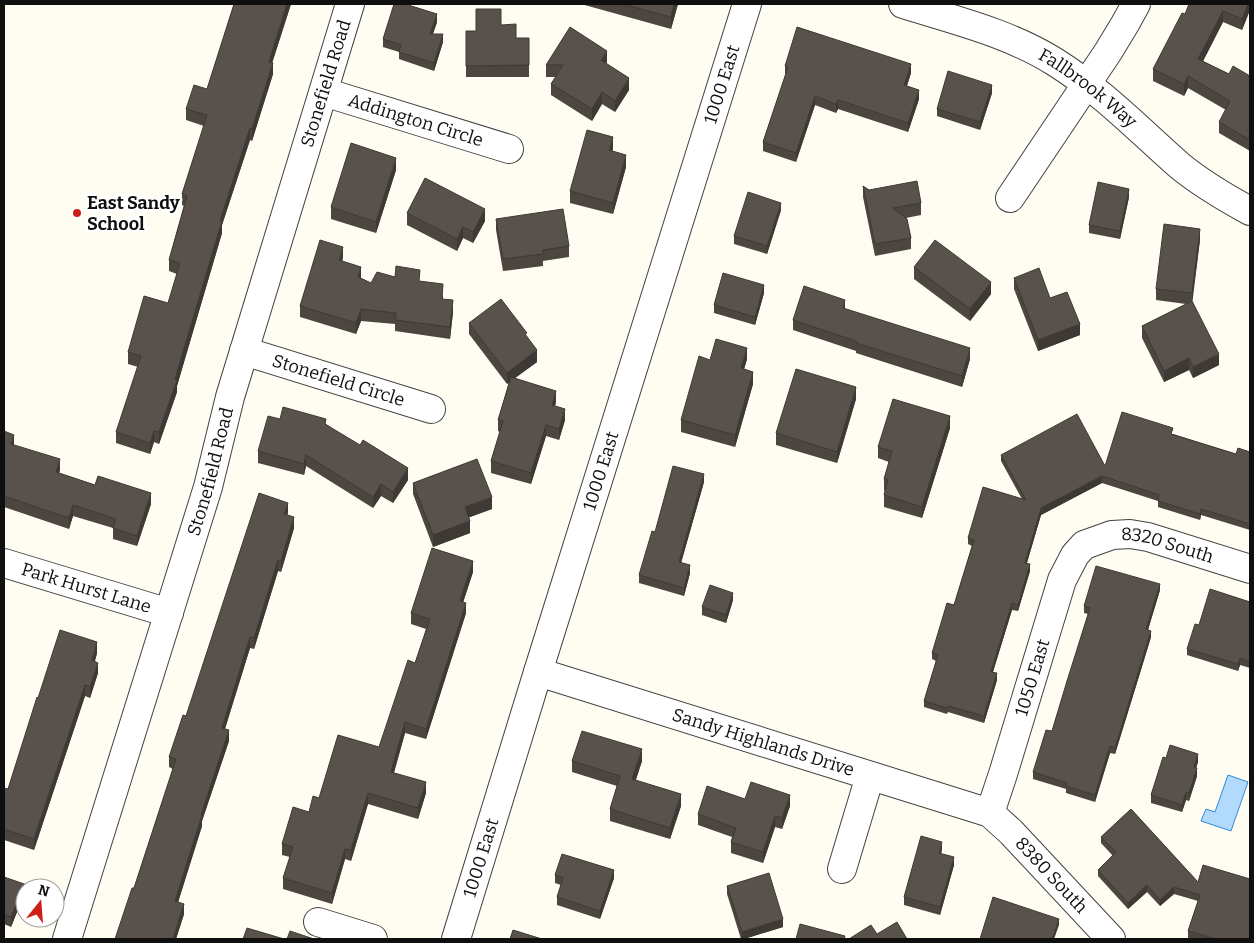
<svg xmlns="http://www.w3.org/2000/svg" width="1254" height="943" font-family="Bitter,serif">
  <style>
    .water { fill: #b1dafc; stroke: #3189da }
    .lines { fill: none; stroke-linecap: round; stroke-linejoin: round }
    .minor-casing { stroke: #424242; stroke-width: 30 }
    .minor { stroke: #fff; stroke-width: 28 }
    .wall { fill: #4d4640 }
    .shaded-wall { fill: #3e3934 }
    .building { fill: #59514b; stroke: #3e3934 }
    .poi-dot { fill: #cd1f1a; stroke: #fff; stroke-width: 2 }
    .labels { text-anchor: middle; stroke-width: 5; stroke-linejoin: round; paint-order: stroke }
    .street-label { font-size: 18px; fill: #0f0f0f; stroke: #fff }
    .poi-label { font-size: 18px; font-weight: bold; fill: #0f0f0f; stroke: #fff; text-anchor: start }
  </style>
  <rect width="100%" height="100%" fill="#fffdf2"/>
  <!-- water -->
  <polygon class="water" points="1228,775 1248,782 1231,831 1201,821 1206,809 1215,812"/>
  <g class="lines">
    <!-- minor casing -->
    <g class="minor-casing">
      <g id="minor">
        <path id="s1" d="M903 4C954 20 1009 33 1055 62 1103 92 1139 130 1180 166 1202 184 1226 198 1250 211"/>
        <path id="s2" d="M324 92 509 149"/>
        <polyline points="1010,198 1108,52 1125,24 1136,4"/>
        <path id="s3" d="M244 351 431 409"/>
        <path id="s4" d="M4 563 169 613"/>
        <path id="s5" d="M538 672 990 813 1011 832 1111 939"/>
        <path id="s6" d="M990 813 1003 774 1062 580 1075 555 1084 545 1112 535 1130 534 1148 537 1250 569"/>
        <polyline points="842,869 870,776"/>
        <polyline points="318,922 373,939"/>
        <path id="s7" d="M67 939 208 487 230 397 350 4"/>
        <path id="s8" d="M456 939 538 672 747 4"/>
      </g>
    </g>
    <!-- minor -->
    <use href="#minor" class="minor"/>
  </g>
  <!-- wall -->
  <g class="wall">
    <polygon points="234,4 291,4 272,63 273,74 252,141 250,140 222,225 222,233 177,386 177,392 159,444 154,442 150,454 116,443 116,432 138,367 128,364 128,352 168,303 177,274 169,271 169,260 184,206 182,205 182,194 204,126 186,120 186,109 207,89"/>
    <polygon points="581,4 678,4 671,29"/>
    <polygon points="1250,4 1250,10 1242,30 1223,22 1203,61 1229,74 1250,76 1250,151 1219,133 1219,122 1226,110 1188,88 1184,96 1153,81 1153,69 1185,14"/>
    <polygon points="437,22 433,34 443,42 434,71 399,59 399,52 383,47 383,39"/>
    <polygon points="501,25 516,38 529,38 529,77 466,77 466,31 476,31"/>
    <polygon points="607,62 606,63 629,90 615,112 602,104 592,121 551,95 551,84 556,77 546,77 546,65"/>
    <polygon points="785,66 911,73 907,86 919,99 908,132 838,109 836,113 815,105 796,162 763,151 763,142 786,75 785,75"/>
    <polygon points="992,93 980,130 937,116 937,109"/>
    <polygon points="613,149 612,151 626,167 613,214 570,203 570,191"/>
    <polygon points="396,170 376,233 331,219 331,207"/>
    <polygon points="863,186 869,190 921,203 921,215 906,218 911,238 911,249 875,256 863,197"/>
    <polygon points="1129,197 1120,239 1089,233 1089,225"/>
    <polygon points="781,210 767,254 734,244 734,236"/>
    <polygon points="407,213 485,221 473,243 463,238 457,251 407,225"/>
    <polygon points="496,219 569,246 569,257 543,261 543,266 503,271 496,230"/>
    <polygon points="1200,240 1192,301 1219,365 1193,378 1189,370 1164,382 1142,338 1142,326 1186,304 1156,300 1156,289"/>
    <polygon points="343,258 342,261 361,278 371,283 395,277 420,281 443,296 443,299 453,312 450,339 395,331 395,324 361,321 356,334 300,317 300,306"/>
    <polygon points="914,267 991,294 970,321 914,279"/>
    <polygon points="1014,278 1050,298 1080,335 1038,351 1014,289"/>
    <polygon points="764,293 755,325 714,313 714,305"/>
    <polygon points="845,309 970,359 962,387 856,353 856,351 793,330 793,320"/>
    <polygon points="469,323 527,336 537,362 515,378 556,402 555,406 565,420 559,440 546,436 531,484 491,473 491,461 500,432 498,431 498,420 509,382 507,384 469,334"/>
    <polygon points="747,359 744,369 753,384 735,447 681,432 681,420 710,360"/>
    <polygon points="856,399 837,463 776,445 776,433"/>
    <polygon points="280,419 326,424 408,480 393,503 381,496 373,508 306,466 304,475 258,463 258,451"/>
    <polygon points="950,428 922,518 884,507 884,495 885,491 884,490 884,479 889,462 878,458 878,447"/>
    <polygon points="4,431 14,445 60,470 59,473 151,504 137,546 113,539 113,528 73,516 69,529 4,507"/>
    <polygon points="1173,434 1236,454 1250,452 1250,530 1201,515 1200,520 1158,507 1158,501 1102,483 1041,515 1027,563 1030,571 1018,611 1012,610 993,672 997,680 984,723 948,712 947,714 924,707 924,701 936,661 932,659 932,653 954,605 972,546 968,544 968,538 1022,499 1001,461 1001,455 1105,466"/>
    <polygon points="704,482 681,563 690,573 684,596 639,583 639,575 655,532"/>
    <polygon points="413,483 492,509 469,517 470,533 433,547 413,494"/>
    <polygon points="288,513 287,515 294,528 281,572 278,571 254,649 250,648 225,729 229,741 202,821 202,826 178,902 184,914 176,939 115,939 134,888 173,769 169,767 169,757 186,716"/>
    <polygon points="473,572 463,602 466,613 426,739 405,733 394,773 426,793 418,819 368,804 351,861 345,859 332,904 283,889 283,878 290,857 282,855 282,844 309,812 319,798 379,747 415,663 426,629 411,624 411,613"/>
    <polygon points="1160,590 1148,630 1151,637 1141,670 1115,754 1110,753 1095,802 1066,793 1066,789 1033,779 1033,772 1052,731 1088,614 1084,613 1084,606"/>
    <polygon points="733,600 726,623 702,615 702,607"/>
    <polygon points="1250,602 1250,668 1240,665 1238,671 1187,655 1187,649 1199,625"/>
    <polygon points="97,653 95,661 98,673 90,698 85,696 34,850 4,840 4,788 8,789 38,698"/>
    <polygon points="1166,758 1198,762 1196,767 1197,776 1189,801 1186,800 1182,812 1151,803 1151,795"/>
    <polygon points="572,761 642,761 636,780 681,806 670,839 610,821 610,809 617,786 572,772"/>
    <polygon points="745,799 790,806 782,829 775,827 763,863 731,853 731,842 732,837 698,825 698,814"/>
    <polygon points="1131,809 1250,939 1194,939 1188,938 1188,931 1198,901 1174,894 1160,906 1147,892 1128,909 1098,876 1098,870 1113,856 1101,843 1101,837"/>
    <polygon points="942,850 941,853 954,865 940,915 904,905 904,897"/>
    <polygon points="555,875 614,878 600,919 557,905 557,897 561,885 555,883"/>
    <polygon points="4,877 30,888 23,914 17,912 11,927 4,924"/>
    <polygon points="727,886 783,927 744,939 741,939 727,894"/>
  </g>
  <!-- shaded-wall -->
  <g class="shaded-wall">
    <polygon points="287,4 291,4 269,73 269,62"/>
    <polygon points="674,4 678,4 671,29 671,17"/>
    <polygon points="1248,4 1250,4 1250,10 1242,30 1242,19"/>
    <polygon points="1223,11 1223,22 1198,71 1198,59"/>
    <polygon points="437,14 437,22 430,42 430,34"/>
    <polygon points="443,34 443,42 434,71 434,63"/>
    <polygon points="607,51 607,62 601,71 601,60"/>
    <polygon points="273,63 273,74 252,141 252,129"/>
    <polygon points="911,64 911,73 904,94 904,85"/>
    <polygon points="1188,76 1188,88 1184,96 1184,84"/>
    <polygon points="629,78 629,90 615,112 615,101"/>
    <polygon points="992,85 992,93 980,130 980,122"/>
    <polygon points="919,90 919,99 908,132 908,123"/>
    <polygon points="602,92 602,104 592,121 592,109"/>
    <polygon points="815,96 815,105 796,162 796,153"/>
    <polygon points="838,100 838,109 836,113 836,104"/>
    <polygon points="250,128 250,140 222,225 222,233 177,386 177,392 159,444 159,432 220,221"/>
    <polygon points="613,137 613,149 609,162 609,150"/>
    <polygon points="626,155 626,167 613,214 613,203"/>
    <polygon points="396,158 396,170 376,233 376,222"/>
    <polygon points="1129,189 1129,197 1120,239 1120,231"/>
    <polygon points="781,203 781,210 767,254 767,246"/>
    <polygon points="485,209 485,221 473,243 473,232"/>
    <polygon points="463,227 463,238 457,251 457,239"/>
    <polygon points="1200,229 1200,240 1192,305 1192,293"/>
    <polygon points="343,247 343,258 339,272 339,260"/>
    <polygon points="361,267 361,279 358,277"/>
    <polygon points="991,282 991,294 970,321 970,309"/>
    <polygon points="764,285 764,293 755,325 755,317"/>
    <polygon points="453,300 453,312 450,339 450,327"/>
    <polygon points="845,300 845,310 843,308"/>
    <polygon points="361,309 361,321 356,334 356,323"/>
    <polygon points="1080,324 1080,335 1038,351 1038,340"/>
    <polygon points="747,348 747,359 741,380 741,368"/>
    <polygon points="970,348 970,359 962,387 962,376"/>
    <polygon points="537,350 537,362 507,384 507,373"/>
    <polygon points="1219,354 1219,365 1193,378 1193,367"/>
    <polygon points="1189,358 1189,370 1164,382 1164,371"/>
    <polygon points="753,372 753,384 735,447 735,435"/>
    <polygon points="856,387 856,399 837,463 837,452"/>
    <polygon points="556,391 556,402 552,416 552,405"/>
    <polygon points="565,409 565,420 559,440 559,429"/>
    <polygon points="950,416 950,428 922,518 922,507"/>
    <polygon points="546,425 546,436 531,484 531,473"/>
    <polygon points="154,431 154,442 150,454 150,443"/>
    <polygon points="14,435 14,446 11,444"/>
    <polygon points="306,455 306,466 304,475 304,464"/>
    <polygon points="60,459 60,470 56,483 56,472"/>
    <polygon points="408,468 408,480 393,503 393,492"/>
    <polygon points="704,474 704,482 679,570 679,562"/>
    <polygon points="1102,476 1102,483 1041,515 1025,569 1025,563 1041,508"/>
    <polygon points="381,484 381,496 373,508 373,497"/>
    <polygon points="151,493 151,504 137,546 137,536"/>
    <polygon points="492,497 492,509 465,519 465,507"/>
    <polygon points="288,503 288,513 284,525 284,514"/>
    <polygon points="73,505 73,516 69,529 69,518"/>
    <polygon points="1201,509 1201,515 1200,520 1200,514"/>
    <polygon points="294,517 294,528 281,572 281,561"/>
    <polygon points="470,521 470,533 433,547 433,535"/>
    <polygon points="278,560 278,571 254,649 254,638"/>
    <polygon points="473,561 473,572 460,612 460,601"/>
    <polygon points="1030,564 1030,571 1018,611 1018,605"/>
    <polygon points="690,565 690,573 684,596 684,588"/>
    <polygon points="1160,584 1160,590 1146,636 1146,629"/>
    <polygon points="733,593 733,600 726,623 726,615"/>
    <polygon points="466,603 466,613 426,739 426,729"/>
    <polygon points="1012,603 1012,610 991,678 991,672"/>
    <polygon points="1151,631 1151,637 1115,754 1115,748"/>
    <polygon points="250,637 250,648 222,738 222,728"/>
    <polygon points="97,642 97,653 92,671 92,660"/>
    <polygon points="1240,658 1240,665 1238,671 1238,664"/>
    <polygon points="98,663 98,673 90,698 90,687"/>
    <polygon points="997,673 997,680 984,723 984,716"/>
    <polygon points="85,685 85,696 34,850 34,839"/>
    <polygon points="405,722 405,733 391,782 391,772"/>
    <polygon points="229,730 229,741 202,821 202,826 175,912 175,901 201,815"/>
    <polygon points="1110,746 1110,753 1095,802 1095,795"/>
    <polygon points="642,749 642,761 632,790 632,779"/>
    <polygon points="1198,754 1198,762 1194,775 1194,767"/>
    <polygon points="1197,768 1197,776 1189,801 1189,793"/>
    <polygon points="426,782 426,793 418,819 418,808"/>
    <polygon points="1186,792 1186,800 1182,812 1182,805"/>
    <polygon points="368,793 368,804 351,861 351,850"/>
    <polygon points="681,794 681,806 670,839 670,828"/>
    <polygon points="790,795 790,806 782,829 782,818"/>
    <polygon points="775,816 775,827 763,863 763,852"/>
    <polygon points="942,842 942,850 939,860 939,853"/>
    <polygon points="345,849 345,859 332,904 332,893"/>
    <polygon points="954,857 954,865 940,915 940,907"/>
    <polygon points="614,870 614,878 600,919 600,911"/>
    <polygon points="1147,885 1147,892 1128,909 1128,903"/>
    <polygon points="1174,887 1174,894 1160,906 1160,900"/>
    <polygon points="25,899 25,909 23,914 23,904"/>
    <polygon points="17,902 17,912 11,927 11,917"/>
    <polygon points="184,904 184,914 176,939 173,939"/>
    <polygon points="783,919 783,927 744,939 742,939 742,932"/>
    <polygon points="1059,919 1059,925 1054,939 1052,939"/>
  </g>
  <!-- building -->
  <g class="building">
    <polygon points="234,4 287,4 269,62 273,63 252,129 250,128 220,221 222,221 175,379 177,380 159,432 154,431 150,443 116,432 141,356 128,352 144,296 168,303 180,263 169,260 187,196 182,194 207,115 186,109 194,85 207,89"/>
    <polygon points="394,4 405,4 437,14 430,34 443,34 434,63 399,52 401,45 383,39"/>
    <polygon points="622,4 674,4 671,17"/>
    <polygon points="1189,4 1248,4 1242,19 1223,11 1198,59 1229,74 1233,66 1250,76 1250,140 1219,122 1230,101 1188,76 1184,84 1153,69 1182,13 1185,14"/>
    <polygon points="476,9 501,9 501,25 516,24 516,38 529,38 529,65 466,66 466,31 476,31"/>
    <polygon points="570,27 607,51 601,60 629,78 615,101 602,92 592,109 551,84 563,65 546,65"/>
    <polygon points="797,27 911,64 904,85 919,90 908,123 838,100 836,104 815,96 796,153 763,142 788,67 785,66"/>
    <polygon points="948,71 992,85 980,122 937,109"/>
    <polygon points="587,130 613,137 609,150 626,155 613,203 570,191"/>
    <polygon points="351,143 396,158 376,222 331,207"/>
    <polygon points="425,178 485,209 473,232 463,227 457,239 407,213"/>
    <polygon points="917,181 921,203 893,208 907,219 911,238 875,244 863,186 869,190"/>
    <polygon points="1098,182 1129,189 1120,231 1089,225"/>
    <polygon points="748,192 781,203 767,246 734,236"/>
    <polygon points="563,209 569,246 543,250 543,254 503,259 496,219"/>
    <polygon points="1164,224 1200,229 1192,293 1156,289"/>
    <polygon points="320,240 343,247 339,260 361,267 358,277 371,283 377,272 395,277 396,266 420,270 419,281 443,284 442,299 453,300 450,327 395,320 396,313 361,309 356,323 300,306"/>
    <polygon points="935,240 991,282 970,309 914,267"/>
    <polygon points="1039,268 1050,298 1067,292 1080,324 1038,340 1014,278"/>
    <polygon points="723,273 764,285 755,317 714,305"/>
    <polygon points="804,286 845,300 843,308 970,348 962,376 856,343 856,341 793,320"/>
    <polygon points="501,299 527,333 525,334 537,350 507,373 469,323"/>
    <polygon points="1192,301 1219,354 1193,367 1189,358 1164,371 1142,326"/>
    <polygon points="716,339 747,348 741,368 753,372 735,435 681,420 699,356 710,360"/>
    <polygon points="796,369 856,387 837,452 776,433"/>
    <polygon points="511,377 556,391 552,405 565,409 559,429 546,425 531,473 491,461 503,421 498,420"/>
    <polygon points="893,399 950,416 922,507 884,495 888,480 884,479 892,451 878,447"/>
    <polygon points="283,407 326,419 325,424 360,445 363,440 408,468 393,492 381,484 373,497 306,455 304,464 258,451 268,416 280,419"/>
    <polygon points="1122,412 1173,428 1171,434 1236,454 1238,448 1250,452 1250,524 1201,509 1200,514 1158,501 1159,495 1102,476 1041,508 1025,563 1030,564 1018,605 1012,603 991,672 997,673 984,716 948,706 947,708 924,701 938,655 932,653 947,603 954,605 974,540 968,538 983,487 1026,500 1001,455 1077,414 1105,466"/>
    <polygon points="4,431 14,435 11,444 60,459 56,472 95,485 98,476 151,493 137,536 113,528 116,519 73,505 69,518 4,496"/>
    <polygon points="477,459 492,497 465,507 470,521 433,535 413,483"/>
    <polygon points="673,466 704,474 679,562 690,565 684,588 639,575 652,531 655,532"/>
    <polygon points="259,493 288,503 284,514 294,517 281,561 278,560 254,638 250,637 222,728 229,730 201,815 202,815 175,901 184,904 173,939 115,939 132,888 134,888 176,759 169,757 183,715 186,716"/>
    <polygon points="432,548 473,561 460,601 466,603 426,729 405,722 391,772 426,782 418,808 368,793 351,850 345,849 332,893 283,878 293,847 282,844 293,807 309,812 313,796 319,798 338,735 379,747 408,660 415,663 430,619 411,613"/>
    <polygon points="1096,566 1160,584 1146,629 1151,631 1141,663 1115,748 1110,746 1095,795 1066,786 1067,783 1033,772 1046,730 1052,731 1067,681 1090,608 1084,606"/>
    <polygon points="710,585 733,593 726,615 702,607"/>
    <polygon points="1210,589 1250,602 1250,662 1240,658 1238,664 1187,649 1195,624 1199,625"/>
    <polygon points="60,630 97,642 92,660 98,663 90,687 85,685 34,839 4,829 4,813 5,810 4,810 4,788 8,789 37,697 38,698"/>
    <polygon points="582,731 642,749 632,779 681,794 670,828 610,809 620,776 572,761"/>
    <polygon points="1170,745 1198,754 1194,767 1197,768 1189,793 1186,792 1182,805 1151,795 1163,757 1166,758"/>
    <polygon points="751,782 790,795 782,818 775,816 763,852 731,842 736,828 698,814 707,786 745,799"/>
    <polygon points="1131,809 1198,882 1203,865 1250,879 1250,939 1216,939 1188,931 1200,895 1174,887 1160,900 1147,885 1128,903 1098,870 1116,852 1101,837"/>
    <polygon points="921,836 942,842 939,853 954,857 940,907 904,897"/>
    <polygon points="562,854 614,870 600,911 557,897 563,878 555,875"/>
    <polygon points="769,873 783,919 742,932 727,886"/>
    <polygon points="4,877 30,886 29,888 25,888 25,899 23,904 17,902 11,917 4,914"/>
    <polygon points="993,897 1059,919 1052,939 980,939"/>
    <polygon points="897,922 907,939 849,939 871,925 877,934"/>
    <polygon points="800,924 845,936 844,939 796,939"/>
    <polygon points="247,928 284,939 243,939"/>
    <polygon points="513,930 542,939 510,939"/>
    <polygon points="290,931 314,939 287,939"/>
  </g>
  <!-- markers -->
  <circle class="poi-dot" cx="77" cy="213" r="5"/>
  <g class="labels">
    <!-- street labels -->
    <g class="street-label">
      <text dy="6" stroke="none"><textPath href="#s7" startOffset="894">Stonefield Road</textPath></text>
      <text dy="6" stroke="none"><textPath href="#s8" startOffset="895">1000 East</textPath></text>
      <text dy="6" stroke="none"><textPath href="#s1" startOffset="205">Fallbrook Way</textPath></text>
      <text dy="6" stroke="none"><textPath href="#s2" startOffset="96">Addington Circle</textPath></text>
      <text dy="6" stroke="none"><textPath href="#s3" startOffset="99">Stonefield Circle</textPath></text>
      <text dy="6" stroke="none"><textPath href="#s8" startOffset="490">1000 East</textPath></text>
      <text dy="6" stroke="none"><textPath href="#s7" startOffset="489">Stonefield Road</textPath></text>
      <text dy="6" stroke="none"><textPath href="#s6" startOffset="372">8320 South</textPath></text>
      <text dy="6" stroke="none"><textPath href="#s4" startOffset="86">Park Hurst Lane</textPath></text>
      <text dy="6" stroke="none"><textPath href="#s6" startOffset="142">1050 East</textPath></text>
      <text dy="6" stroke="none"><textPath href="#s5" startOffset="236">Sandy Highlands Drive</textPath></text>
      <text dy="6" stroke="none"><textPath href="#s8" startOffset="85">1000 East</textPath></text>
      <text dy="6" stroke="none"><textPath href="#s5" startOffset="561">8380 South</textPath></text>
    </g>
    <!-- poi labels -->
    <g class="poi-label">
      <text x="87" y="209">East Sandy<tspan x="87" dy="21">School</tspan></text>
    </g>
  </g>
  <!-- border -->
  <rect width="1254" height="943" fill="none" stroke="#0f0f0f" stroke-width="10"/>
  <!-- north arrow -->
  <g transform="translate(40 903) rotate(17)"><circle r="24" fill="#ffffff" stroke="#9f9f9f"/>
  <path d="M0-4L9 19L0 12L-9 19Z" fill="#cd1f1a"/>
  <text y="-8" font-size="14" font-weight="bold" text-anchor="middle" fill="#0f0f0f">N</text>
  </g>
</svg>
